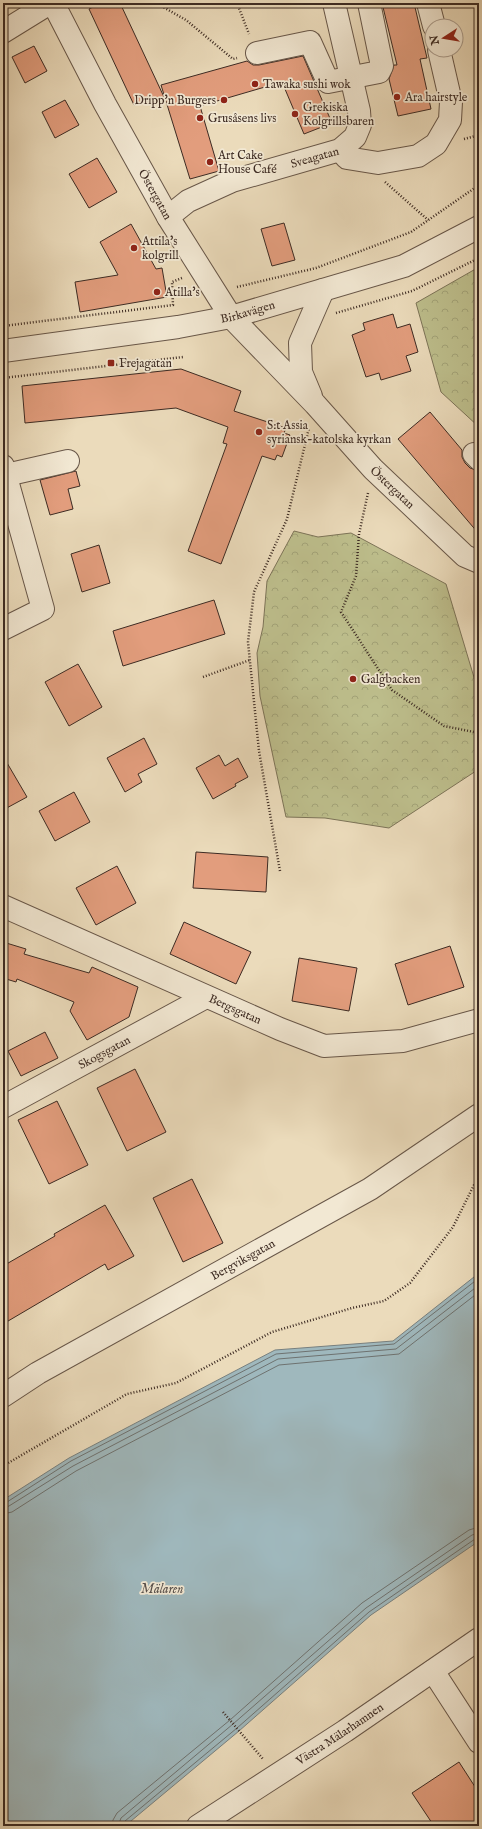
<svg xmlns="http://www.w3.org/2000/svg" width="482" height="1829" font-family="'IM FELL English',serif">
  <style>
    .forest { fill: url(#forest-crowns); stroke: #7d7458 }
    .water { fill: #9fb8bd; stroke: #78807f }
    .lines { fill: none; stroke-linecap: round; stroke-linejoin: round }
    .shore { stroke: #6e7270; stroke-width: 1 }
    .building { fill: #e29d7d; stroke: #3d2b23 }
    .minor-casing { stroke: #685749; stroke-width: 24 }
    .path { stroke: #3d2b23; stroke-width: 2.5; stroke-dasharray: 1 2; stroke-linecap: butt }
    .minor { stroke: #f2e8d3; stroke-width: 22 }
    .poi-dot { fill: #8f2418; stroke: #f2e8d3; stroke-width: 1.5 }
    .labels { text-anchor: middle; stroke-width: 3.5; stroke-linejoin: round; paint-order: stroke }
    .poi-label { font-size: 12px; fill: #3d2b23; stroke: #f2e8d3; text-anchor: start }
    .street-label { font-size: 12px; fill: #3d2b23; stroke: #f2e8d3 }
    .water-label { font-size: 13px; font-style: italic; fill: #564e4a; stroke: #f2e8d3 }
  </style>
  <defs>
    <pattern id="forest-crowns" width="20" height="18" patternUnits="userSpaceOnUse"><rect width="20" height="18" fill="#bdbe8c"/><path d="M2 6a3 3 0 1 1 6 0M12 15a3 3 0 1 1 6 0" fill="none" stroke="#a3a378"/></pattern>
  </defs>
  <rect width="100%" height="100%" fill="#ebdbbb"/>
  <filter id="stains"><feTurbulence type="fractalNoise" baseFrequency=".005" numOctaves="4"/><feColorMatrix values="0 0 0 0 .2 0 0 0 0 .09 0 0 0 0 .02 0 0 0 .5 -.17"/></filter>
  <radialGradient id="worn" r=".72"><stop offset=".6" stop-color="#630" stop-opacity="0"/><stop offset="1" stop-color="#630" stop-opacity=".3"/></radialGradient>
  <!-- forest -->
  <g class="forest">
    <polygon points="479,267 479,427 441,392 416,303"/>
    <polygon points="294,531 318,537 351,533 446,584 479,694 479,769 389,828 325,818 286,817 260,696 257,653 263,627 267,581"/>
  </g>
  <!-- water -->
  <polygon class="water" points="479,1273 479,1541 371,1615 239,1731 125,1826 3,1826 3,1500 69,1458 275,1350 393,1341"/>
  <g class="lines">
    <!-- shore -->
    <g class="shore">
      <polyline points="3,1503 7,1502 71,1461 276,1354 394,1344 479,1278"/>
      <polyline points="3,1508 9,1506 73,1466 278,1359 396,1349 479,1285"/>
      <polyline points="3,1514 12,1512 76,1471 279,1365 399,1354 479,1292"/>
      <polyline points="112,1826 113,1820 117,1813 230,1720 362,1603 469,1530 479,1527"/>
      <polyline points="118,1826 121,1818 233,1724 366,1608 472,1535 479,1533"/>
      <polyline points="123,1826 125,1821 237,1728 369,1612 475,1539 479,1538"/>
    </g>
  </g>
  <!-- building -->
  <g class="building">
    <polygon points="101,3 120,3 164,97 134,105 89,9"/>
    <polygon points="382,3 414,3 427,58 420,59 431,109 398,116 389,79 394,65 397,65"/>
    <polygon points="34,46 47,71 25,83 12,57"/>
    <polygon points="303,56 332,123 304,134 282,82 200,106 219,171 190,179 161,85 247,61 253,65 259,65"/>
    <polygon points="65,100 79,125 55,138 42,112"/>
    <polygon points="97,158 117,192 89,208 69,174"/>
    <polygon points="284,223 295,260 272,266 261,229"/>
    <polygon points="131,224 156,269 162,268 167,297 80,312 75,282 118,275 100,242"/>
    <polygon points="393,314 397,328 410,324 418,352 406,356 411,371 381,380 379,373 366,377 352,335 365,330 363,323"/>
    <polygon points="181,369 241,391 234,411 286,428 284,433 290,435 282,457 277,455 275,460 262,456 221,564 188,551 227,444 223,443 228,427 176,408 25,423 22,386"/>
    <polygon points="430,412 462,450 462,457 465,463 470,468 479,471 479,534 398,439"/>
    <polygon points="76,471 80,486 68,489 73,509 50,515 40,480"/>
    <polygon points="99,545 110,583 82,592 71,554"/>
    <polygon points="214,600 225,634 123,666 113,631"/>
    <polygon points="78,664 102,707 69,726 45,682"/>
    <polygon points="144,738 157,764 138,774 142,782 125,792 107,758"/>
    <polygon points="219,755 225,766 238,758 248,777 235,784 236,786 213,799 196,768"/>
    <polygon points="3,756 27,797 3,810"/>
    <polygon points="74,792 90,822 55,841 39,811"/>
    <polygon points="196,852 268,857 266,892 193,888"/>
    <polygon points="117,866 136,903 96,925 76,888"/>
    <polygon points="184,922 251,952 236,984 170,954"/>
    <polygon points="3,942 26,949 24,954 89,973 92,967 138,987 129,1017 87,1040 70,1011 74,1002 17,979 16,982 3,978"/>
    <polygon points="450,946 464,987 408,1005 395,964"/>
    <polygon points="299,958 357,968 349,1011 292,1001"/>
    <polygon points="45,1032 58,1058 21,1076 8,1051"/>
    <polygon points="135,1069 166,1132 127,1151 97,1088"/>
    <polygon points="57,1101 88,1165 49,1184 18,1120"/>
    <polygon points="192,1179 223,1243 183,1262 153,1198"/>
    <polygon points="105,1205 134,1256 108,1270 105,1264 3,1324 3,1266 55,1236 54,1234"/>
    <polygon points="459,1762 479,1793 479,1826 434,1826 412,1793"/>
  </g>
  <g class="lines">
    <!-- minor casing -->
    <g class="minor-casing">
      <g id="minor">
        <path id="s1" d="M53 3 105 104 168 217 231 317 315 404 373 469 465 556 479 562"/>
        <polyline points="428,3 434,26"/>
        <polyline points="3,32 50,3"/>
        <polyline points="257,53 310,42 328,82 379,72 382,66 369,3"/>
        <polyline points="340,150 347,158 378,163 418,156 436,144 450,120 451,102 439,50"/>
        <path id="s2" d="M168 217 188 201 232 181 340 150 355 137 360 125 359 111 334 3"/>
        <path id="s3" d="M3 351 178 327 231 317 404 266 479 227"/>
        <polyline points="311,396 301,372 300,343 323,290"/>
        <polyline points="474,454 479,459"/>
        <polyline points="3,466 43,609 3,629"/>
        <polyline points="6,475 68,461"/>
        <path id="s4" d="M3 906 280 1029 324 1046 403 1041 479 1020"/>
        <path id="s5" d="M3 1107 206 997"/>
        <path id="s6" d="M3 1396 38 1373 370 1189 479 1115"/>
        <polyline points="433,1671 479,1742"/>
        <path id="s7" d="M198 1826 345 1731 479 1639"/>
      </g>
    </g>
    <!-- path -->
    <g class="path">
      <polyline points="156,3 186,20 233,59 237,58"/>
      <polyline points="237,3 249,34"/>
      <polyline points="464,139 479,135"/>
      <polyline points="385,182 428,220"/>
      <polyline points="237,287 316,268 411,232 479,185"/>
      <polyline points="336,313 412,291 479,258"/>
      <polyline points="3,326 173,305 172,282 182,278"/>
      <polyline points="3,378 183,357"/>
      <polyline points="368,493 359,534 356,576 341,612 392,690 444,726 479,733"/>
      <polyline points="203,677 250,660"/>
      <polyline points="280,871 259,751 248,642 254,592 287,519 309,428"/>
      <polyline points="3,1466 127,1394 176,1383 272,1332 352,1308 384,1301 410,1283 453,1227 474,1185 479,1181"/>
      <polyline points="223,1712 263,1759"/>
    </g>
    <!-- minor -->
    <use href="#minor" class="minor"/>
  </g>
  <!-- markers -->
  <g class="poi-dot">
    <circle cx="255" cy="84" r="4"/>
    <circle cx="397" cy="97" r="4"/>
    <circle cx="224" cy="100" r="4"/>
    <circle cx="295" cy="114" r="4"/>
    <circle cx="200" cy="118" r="4"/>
    <circle cx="210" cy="162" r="4"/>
    <circle cx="134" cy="248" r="4"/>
    <circle cx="157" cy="292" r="4"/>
    <rect x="107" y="359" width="8" height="8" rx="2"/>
    <circle cx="259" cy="432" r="4"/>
    <circle cx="353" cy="679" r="4"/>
  </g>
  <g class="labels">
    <!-- poi labels -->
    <g class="poi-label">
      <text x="263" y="88">Tawaka sushi wok</text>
      <text x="405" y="101">Ara hairstyle</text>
      <text x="216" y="104" text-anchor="end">Dripp'n Burgers</text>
      <text x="303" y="111">Grekiska<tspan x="303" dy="14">Kolgrillsbaren</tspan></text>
      <text x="208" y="122">Grusåsens livs</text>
      <text x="218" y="159">Art Cake<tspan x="218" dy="14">House Café</tspan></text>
      <text x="142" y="245">Attila's<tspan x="142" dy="14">kolgrill</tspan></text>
      <text x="165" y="296">Atilla's</text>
      <text x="119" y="367">Frejagatan</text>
      <text x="267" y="429">S:t Assia<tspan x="267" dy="14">syriansk-katolska kyrkan</tspan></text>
      <text x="361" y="683">Galgbacken</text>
    </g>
    <!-- street labels -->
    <g class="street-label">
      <text dy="4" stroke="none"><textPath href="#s2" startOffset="160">Sveagatan</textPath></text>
      <text dy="4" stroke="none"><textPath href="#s1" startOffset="217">Östergatan</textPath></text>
      <text dy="4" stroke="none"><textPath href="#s3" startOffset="248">Birkavägen</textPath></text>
      <text dy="4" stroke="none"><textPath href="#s1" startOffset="596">Östergatan</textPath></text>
      <text dy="4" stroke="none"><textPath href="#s4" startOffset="254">Bergsgatan</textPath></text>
      <text dy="4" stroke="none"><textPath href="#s5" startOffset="115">Skogsgatan</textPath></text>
      <text dy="4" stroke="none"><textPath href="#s6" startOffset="276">Bergviksgatan</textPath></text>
      <text dy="4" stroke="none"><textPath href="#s7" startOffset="169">Västra Mälarhamnen</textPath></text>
    </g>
    <!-- water labels -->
    <g class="water-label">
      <text x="162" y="1593">Mälaren</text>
    </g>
  </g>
  <!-- margin -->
  <rect width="482" height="1829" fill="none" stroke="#ebdbbb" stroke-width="16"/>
  <rect x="4" y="4" width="474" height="1821" fill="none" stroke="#3d2b23" stroke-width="2"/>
  <rect x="8" y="8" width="466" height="1813" fill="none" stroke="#3d2b23"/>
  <!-- north arrow -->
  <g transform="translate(444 38) rotate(258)"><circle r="19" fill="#f2e8d3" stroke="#aa9c8d"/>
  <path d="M0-3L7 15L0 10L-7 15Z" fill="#8f2418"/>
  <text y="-6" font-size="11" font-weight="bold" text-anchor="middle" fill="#3d2b23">N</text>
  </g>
  <rect width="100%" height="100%" filter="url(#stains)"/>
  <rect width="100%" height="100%" fill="url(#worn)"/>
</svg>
